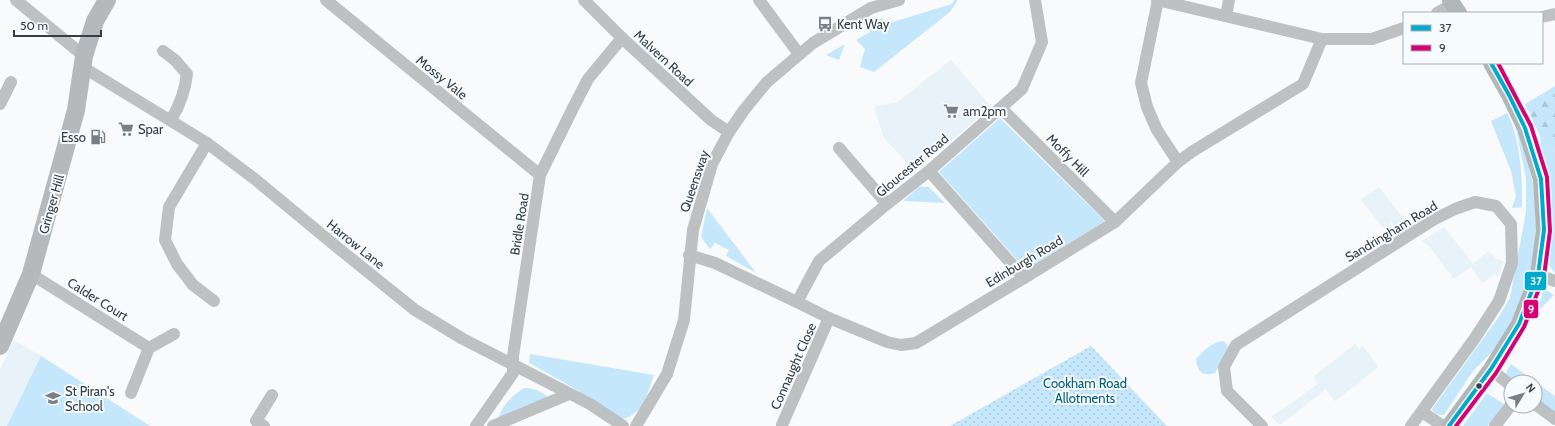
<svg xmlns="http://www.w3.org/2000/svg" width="1555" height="426" font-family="Cabin,sans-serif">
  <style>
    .built { fill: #e7f2f9 }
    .green { fill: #c4e7fb }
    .forest { fill: url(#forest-firs) }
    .garden { fill: url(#garden-dots) }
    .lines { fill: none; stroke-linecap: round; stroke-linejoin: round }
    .street { stroke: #bdc1c2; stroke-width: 12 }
    .secondary { stroke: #b1b6b7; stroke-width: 16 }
    .primary { stroke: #b5b9bb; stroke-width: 18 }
    .bus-1-casing { stroke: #f6fbfe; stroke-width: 7 }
    .bus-2-casing { stroke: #f6fbfe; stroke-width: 7 }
    .bus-1 { stroke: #00a9ce; stroke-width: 4 }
    .bus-2 { stroke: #d70075; stroke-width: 4 }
    .bus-dot { fill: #353e44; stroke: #f6fbfe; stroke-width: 1.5 }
    .labels { text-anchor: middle; stroke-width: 4; stroke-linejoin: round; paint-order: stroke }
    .poi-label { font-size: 13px; fill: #353e44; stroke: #f6fbfe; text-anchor: start }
    .street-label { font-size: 13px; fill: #353e44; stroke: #f6fbfe }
    .park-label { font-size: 13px; fill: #005d80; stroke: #f6fbfe }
    .line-badge { stroke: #f6fbfe; stroke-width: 1.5 }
    .badge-label { font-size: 11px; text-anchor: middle; font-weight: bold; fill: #fff }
  </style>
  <defs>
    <pattern id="forest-firs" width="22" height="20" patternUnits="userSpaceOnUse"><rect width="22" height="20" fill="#c4e7fb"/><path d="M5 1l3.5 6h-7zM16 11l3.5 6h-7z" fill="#a9c7d8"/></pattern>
    <pattern id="garden-dots" width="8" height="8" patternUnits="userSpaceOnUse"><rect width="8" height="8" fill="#c4e7fb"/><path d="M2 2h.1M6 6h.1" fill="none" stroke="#a9c7d8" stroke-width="1.8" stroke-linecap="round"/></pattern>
  </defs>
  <rect width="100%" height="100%" fill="#f8fafc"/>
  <!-- built -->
  <g class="built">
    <polygon points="951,60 991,107 915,171 884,138 874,107 898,102"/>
    <polygon points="1379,187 1410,227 1395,235 1397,231 1392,222 1383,228 1361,200"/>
    <polygon points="1444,227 1473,264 1489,251 1496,259 1504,261 1498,277 1494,274 1483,283 1471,267 1454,279 1429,246 1422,241"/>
    <polygon points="13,340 41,356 150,426 0,426 0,370"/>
    <polygon points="1355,344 1359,349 1363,346 1378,367 1335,401 1326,389 1280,425 1271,416 1283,409 1318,384 1313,377"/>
  </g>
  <!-- green -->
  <g class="green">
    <polygon points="954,0 958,0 950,12 874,72 860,67 865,49 856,40 870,32 867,26 882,18 886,24 952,4"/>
    <polygon points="845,44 839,60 826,55"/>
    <path d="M1507 113C1520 136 1523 181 1522 207L1512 208 1516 196 1511 171 1491 121Z"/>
    <polygon points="1000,118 1105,221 1026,270 939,172"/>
    <path d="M1515 124 1529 161 1534 189 1536 227 1532 267 1514 322 1494 350 1473 371 1444 415C1438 415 1434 414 1432 409L1498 318 1510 298 1526 212V178Z"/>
    <polygon points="1540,136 1555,152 1555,273 1550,266 1549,257 1551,236"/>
    <polygon points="919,187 929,187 945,203 903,201"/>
    <polygon points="707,208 756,273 726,256 729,250 715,243 710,249 701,237"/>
    <polygon points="1544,289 1554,295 1541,308 1538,307"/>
    <path d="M1223 341 1227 344 1228 350 1215 373C1202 377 1197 371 1196 359 1203 351 1212 342 1223 341Z"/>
    <path d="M530 354 654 375C647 394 644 413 623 419L565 383 529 363Z"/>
    <polygon points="41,356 150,426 7,426"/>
    <polygon points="1511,364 1555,396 1555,412 1535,397 1535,382 1514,382 1505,374"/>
    <path d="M524 388C533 387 545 393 551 400L502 420 499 417C503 404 513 395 524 388Z"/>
    <polygon points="1487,393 1504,404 1488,426 1463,426"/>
  </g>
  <!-- forest -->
  <polygon class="forest" points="1555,86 1555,152 1540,136 1525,104"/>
  <!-- garden -->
  <polygon class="garden" points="1091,346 1167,426 950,426"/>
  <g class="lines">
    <!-- street -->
    <g class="street">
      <polyline points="16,0 84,56"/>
      <polyline points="326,0 540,175"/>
      <polyline points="584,0 622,38 711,120 729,132"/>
      <polyline points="759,0 799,54"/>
      <polyline points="1157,0 1322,39 1372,39 1404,28"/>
      <polyline points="1158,0 1141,83 1147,107 1157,130 1178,162"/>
      <polyline points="1437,13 1453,4"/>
      <polyline points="1226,16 1229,0"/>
      <polyline points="1542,17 1555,14"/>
      <path d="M163 51 175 60 187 74C185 92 180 105 171 120"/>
      <polyline points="81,66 207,143 256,180 343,252 415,310 463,339 590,404 623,426"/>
      <polyline points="0,104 11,82"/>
      <polyline points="1001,108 1115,222"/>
      <polyline points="207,143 169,207 165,240 177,264 193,285 214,301"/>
      <polyline points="839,148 887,204"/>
      <polyline points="929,171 1024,278"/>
      <polyline points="689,255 715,263 797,302 829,318 887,342 901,345 916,343 1024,278 1115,222 1178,162 1193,151 1303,84 1322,39"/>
      <polyline points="31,274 149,348 131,393"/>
      <polyline points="1538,275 1555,281"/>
      <polyline points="797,302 819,261 887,204 929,171 1022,89 1042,42 1035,0"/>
      <polyline points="149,348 174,334"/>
      <polyline points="1491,369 1511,386"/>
      <polyline points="1535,404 1555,419"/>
      <polyline points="1422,412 1443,426"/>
      <polyline points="782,425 829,318"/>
      <polyline points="264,426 256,421 272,395"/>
      <polyline points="476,426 513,373 513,356 540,175 572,110 588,79 622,38"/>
      <polyline points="493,426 569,394"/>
      <polyline points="636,426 667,374 684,320 693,230 712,164 729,132 744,110 767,82 813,43 871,8 899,0"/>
      <polyline points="1262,426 1227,391 1224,367 1236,345 1433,220 1455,209 1475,202 1496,206 1511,224 1512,263 1499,301 1475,338 1411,426"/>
      <polyline points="1495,426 1511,405"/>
    </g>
    <!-- secondary -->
    <g class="secondary">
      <polyline points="1450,0 1459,13"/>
      <polyline points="1449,426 1491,369 1519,324 1538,275 1544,230 1541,179 1525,128 1509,95 1491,63"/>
    </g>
    <!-- primary -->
    <polyline class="primary" points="0,346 31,274 76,110 84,56 95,21 107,0"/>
    <!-- bus-1 casing -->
    <g class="bus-1-casing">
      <polyline id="bus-1" points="1449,426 1491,369 1519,324 1538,275 1544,230 1541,179 1525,128 1509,95 1491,63"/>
    </g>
    <!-- bus-2 casing -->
    <g class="bus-2-casing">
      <polyline id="bus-2" points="1456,426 1496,373 1524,327 1544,276 1550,231 1547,177 1531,126 1498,63"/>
    </g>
    <!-- bus-1 -->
    <use href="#bus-1" class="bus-1"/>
    <!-- bus-2 -->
    <use href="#bus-2" class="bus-2"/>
  </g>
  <!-- icons -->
  <defs>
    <g id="bus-bare" transform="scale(1.2)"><path d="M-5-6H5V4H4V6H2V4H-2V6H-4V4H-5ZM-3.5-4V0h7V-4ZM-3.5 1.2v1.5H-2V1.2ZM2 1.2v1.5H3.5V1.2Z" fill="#798084" stroke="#f6fbfe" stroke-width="2.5" paint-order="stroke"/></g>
    <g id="supermarket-bare" transform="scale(1.2)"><path d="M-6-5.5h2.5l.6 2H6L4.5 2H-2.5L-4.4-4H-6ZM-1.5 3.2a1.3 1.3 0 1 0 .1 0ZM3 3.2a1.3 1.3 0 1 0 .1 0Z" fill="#798084" stroke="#f6fbfe" stroke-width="2.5" paint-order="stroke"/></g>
    <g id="fuel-bare" transform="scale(1.2)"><path d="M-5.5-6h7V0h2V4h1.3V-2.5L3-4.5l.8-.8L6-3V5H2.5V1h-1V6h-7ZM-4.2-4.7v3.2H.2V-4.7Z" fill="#798084" stroke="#f6fbfe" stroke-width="2.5" paint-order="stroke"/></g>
    <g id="school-bare" transform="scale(1.2)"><path d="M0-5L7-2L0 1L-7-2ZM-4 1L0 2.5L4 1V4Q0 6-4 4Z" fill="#798084" stroke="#f6fbfe" stroke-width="2.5" paint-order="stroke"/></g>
  </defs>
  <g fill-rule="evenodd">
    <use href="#bus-bare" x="825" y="24"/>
    <use href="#supermarket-bare" x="951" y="111"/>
    <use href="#supermarket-bare" x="126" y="129"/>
    <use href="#fuel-bare" x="98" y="137"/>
    <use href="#school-bare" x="53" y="398"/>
  </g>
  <!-- markers -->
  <circle class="bus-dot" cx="1479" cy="386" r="3.5"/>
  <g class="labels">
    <!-- poi labels -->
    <g class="poi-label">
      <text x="837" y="29">Kent Way</text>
      <text x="963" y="116">am2pm</text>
      <text x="138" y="134">Spar</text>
      <text x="86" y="142" text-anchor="end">Esso</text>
      <text x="65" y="396">St Piran's<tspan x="65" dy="15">School</tspan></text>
    </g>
    <!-- street labels -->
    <g class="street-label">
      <text transform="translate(664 58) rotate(43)" y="5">Malvern Road</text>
      <text transform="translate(442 77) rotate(39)" y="5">Mossy Vale</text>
      <text transform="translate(1068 155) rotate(45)" y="5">Moffy Hill</text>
      <text transform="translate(912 165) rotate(-40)" y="5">Gloucester Road</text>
      <text transform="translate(694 181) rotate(-71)" y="5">Queensway</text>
      <text transform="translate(51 204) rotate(-74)" y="5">Gringer Hill</text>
      <text transform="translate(519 224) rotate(-81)" y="5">Bridle Road</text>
      <text transform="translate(1391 231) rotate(-31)" y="5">Sandringham Road</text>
      <text transform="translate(356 244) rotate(39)" y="5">Harrow Lane</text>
      <text transform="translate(1024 261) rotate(-31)" y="5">Edinburgh Road</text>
      <text transform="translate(98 299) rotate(32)" y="5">Calder Court</text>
      <text transform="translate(793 366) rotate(-66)" y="5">Connaught Close</text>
    </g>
    <!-- park labels -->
    <g class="park-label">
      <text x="1085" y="388">Cookham Road<tspan x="1085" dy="15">Allotments</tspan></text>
    </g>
  </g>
  <g class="line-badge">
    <rect x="1524" y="271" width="23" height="20" rx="4" fill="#00a9ce"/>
    <rect x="1523" y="299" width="16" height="20" rx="4" fill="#d70075"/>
  </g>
  <g class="badge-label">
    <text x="1536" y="285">37</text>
    <text x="1531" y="313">9</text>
  </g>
  <!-- legend -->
  <rect x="1403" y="12" width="140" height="52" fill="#f6fbfe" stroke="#a9afb4"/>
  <rect x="1411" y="25" width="20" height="6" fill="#00a9ce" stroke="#a9afb4"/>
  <text x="1439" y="32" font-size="12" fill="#353e44">37</text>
  <rect x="1411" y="45" width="20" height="6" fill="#d70075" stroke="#a9afb4"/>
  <text x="1439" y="52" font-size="12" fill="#353e44">9</text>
  <!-- north arrow -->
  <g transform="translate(1523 394) rotate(52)"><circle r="19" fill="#f6fbfe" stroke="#a9afb4"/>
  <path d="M0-3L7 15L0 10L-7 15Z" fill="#798084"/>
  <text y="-6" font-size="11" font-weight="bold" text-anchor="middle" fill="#353e44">N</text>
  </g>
  <!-- scale -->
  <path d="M14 30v6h87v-6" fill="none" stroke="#353e44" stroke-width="2"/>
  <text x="20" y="30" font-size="12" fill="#353e44" stroke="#f6fbfe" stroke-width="3" paint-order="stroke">50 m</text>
</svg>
